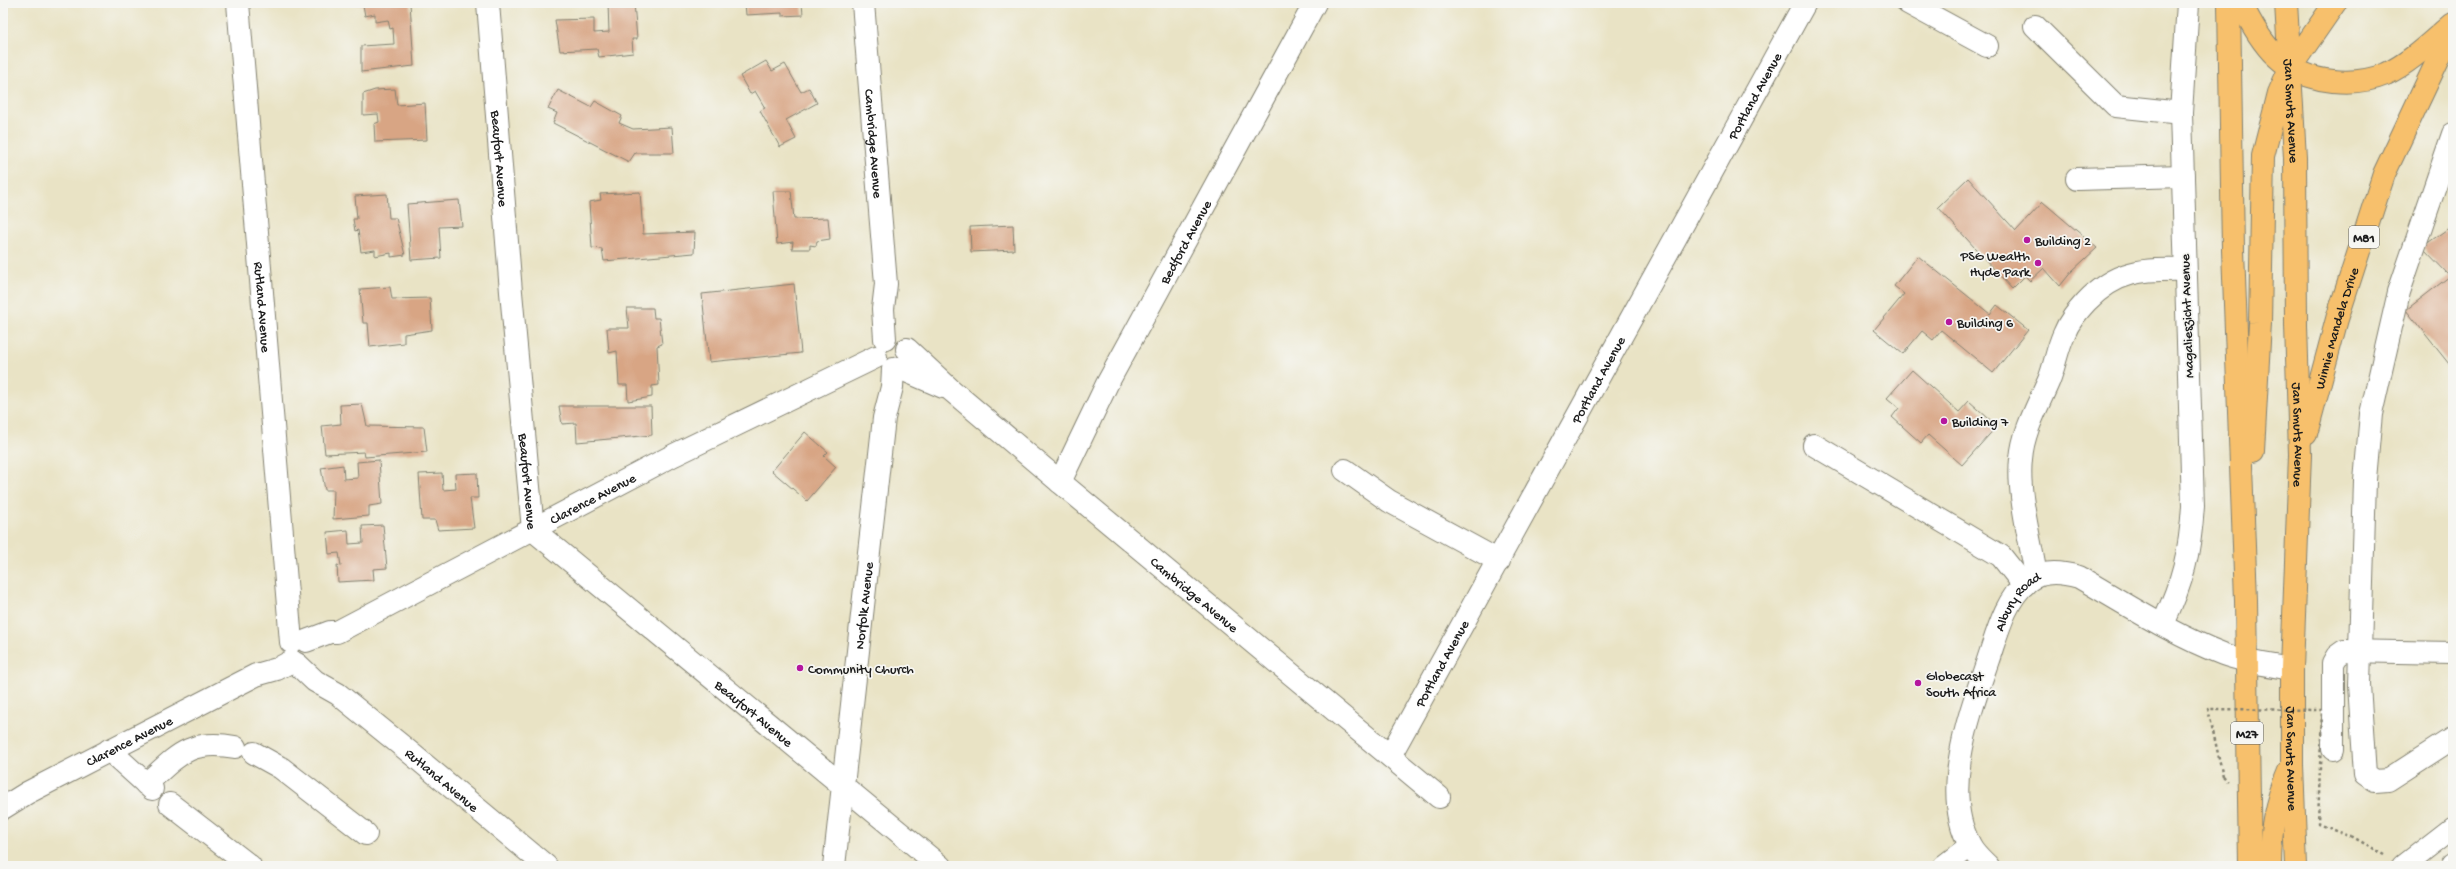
<svg xmlns="http://www.w3.org/2000/svg" width="2456" height="869" font-family="'Gochi Hand',sans-serif">
  <style>
    .building { fill: #d8a584 }
    .lines { fill: none; stroke-linecap: round; stroke-linejoin: round }
    .minor-casing { stroke: #828070; stroke-width: 24 }
    .major-casing { stroke: #828070; stroke-width: 24 }
    .path { stroke: #828070; stroke-width: 2.5; stroke-dasharray: 3 3; stroke-linecap: butt }
    .minor { stroke: #fff; stroke-width: 22 }
    .major { stroke: #f7c06c; stroke-width: 22 }
    .path-bridge { stroke: #828070; stroke-width: 2.5; stroke-dasharray: 3 3; stroke-linecap: butt }
    .poi-dot { fill: #b5179e; stroke: #f6f6f2; stroke-width: 1.5 }
    .labels { text-anchor: middle; stroke-width: 3.5; stroke-linejoin: round; paint-order: stroke }
    .shield { fill: #f6f6f2; stroke: #5d5d5c; stroke-width: 1 }
    .shield-label { font-size: 13px; font-weight: bold; fill: #1c1c1c }
    .street-label { font-size: 14px; fill: #1c1c1c; stroke: #f6f6f2 }
    .poi-label { font-size: 14px; fill: #1c1c1c; stroke: #f6f6f2; text-anchor: start }
  </style>
  <rect width="100%" height="100%" fill="#f6f6f2"/>
  <filter id="ink" filterUnits="userSpaceOnUse"><feTurbulence type="fractalNoise" baseFrequency=".025" numOctaves="2"/><feDisplacementMap in="SourceGraphic" scale="8" xChannelSelector="R" yChannelSelector="G"/><feConvolveMatrix kernelMatrix="1 2 1 2 8 2 1 2 1" color-interpolation-filters="sRGB"/></filter>
  <filter id="wash" filterUnits="userSpaceOnUse"><feTurbulence type="fractalNoise" baseFrequency=".012" numOctaves="4" result="noise"/><feDisplacementMap in="SourceGraphic" scale="16" xChannelSelector="R" yChannelSelector="G"/><feGaussianBlur stdDeviation="0.9" result="paint"/><feColorMatrix in="noise" values="0 0 0 0 0 0 0 0 0 0 0 0 0 0 0 0 0 1.4 0 .05"/><feComposite in="paint" operator="in"/></filter>
  <g filter="url(#wash)">
    <rect width="100%" height="100%" fill="#e9e3c5"/>
    <g id="blocks">
      <!-- building -->
      <g class="building">
        <polygon points="357,3 410,3 414,66 361,72 361,46 394,44 393,28 390,29 388,20 375,22 375,14 365,16 363,5 357,5"/>
        <polygon points="608,3 634,3 637,39 632,39 633,53 599,57 597,49 560,51 555,20 594,19 594,33 609,32"/>
        <polygon points="745,3 802,3 803,15 782,16 782,13 746,15"/>
        <polygon points="766,61 772,71 785,64 801,92 809,88 817,103 786,120 796,139 780,147 760,111 765,108 755,91 750,94 740,76"/>
        <polygon points="395,89 397,105 425,103 427,140 375,142 374,124 379,122 378,114 363,115 363,94 375,90"/>
        <polygon points="558,90 591,107 595,101 622,116 619,123 633,129 672,127 674,153 635,153 629,162 553,123 557,113 548,109"/>
        <polygon points="1968,178 2016,231 2043,202 2097,248 2072,271 2060,286 2044,268 2030,281 2025,276 2012,289 1938,207"/>
        <polygon points="773,191 791,191 794,219 828,218 830,239 817,241 816,246 810,245 810,249 792,249 793,242 777,244"/>
        <polygon points="640,192 643,234 695,232 694,253 604,261 602,249 592,248 589,202 601,200 600,194"/>
        <polygon points="387,194 389,218 396,218 405,255 391,257 391,253 375,256 375,250 361,252 358,230 355,231 353,219 357,219 355,196"/>
        <polygon points="459,200 462,226 439,227 441,258 411,260 407,204"/>
        <polygon points="1013,225 1014,250 971,252 970,227"/>
        <polygon points="2453,225 2453,369 2406,310 2450,276 2422,247"/>
        <polygon points="1918,256 1990,314 1997,305 2028,330 1993,373 1941,330 1933,340 1922,331 1903,354 1874,330 1904,294 1894,286"/>
        <polygon points="794,284 801,353 709,362 702,294"/>
        <polygon points="390,287 392,299 430,298 432,330 404,334 404,343 370,347 368,323 363,323 360,289"/>
        <polygon points="627,308 653,308 654,318 659,318 662,344 657,346 659,385 652,386 652,397 628,401 627,385 619,385 617,351 609,353 607,328 629,328"/>
        <polygon points="1912,370 1959,412 1969,401 1997,426 1962,465 1928,435 1921,443 1892,417 1899,408 1887,398"/>
        <polygon points="362,404 367,426 424,427 427,452 365,457 364,452 325,454 322,426 341,424 340,405"/>
        <polygon points="559,406 651,406 652,435 577,442 576,423 562,424"/>
        <polygon points="805,432 828,452 824,456 836,467 807,501 772,471"/>
        <polygon points="379,460 382,504 369,506 369,516 333,519 334,490 325,490 321,468 343,465 344,479 358,478 357,462"/>
        <polygon points="442,473 443,490 456,489 455,474 477,473 478,498 470,498 474,528 438,530 435,520 422,520 419,474"/>
        <polygon points="383,525 387,568 373,569 374,580 338,582 337,565 341,566 339,553 329,554 327,532 348,530 349,544 363,543 362,526"/>
      </g>
    </g>
  </g>
  <g filter="url(#ink)">
    <use href="#blocks" fill-opacity="0" stroke="#828070" stroke-width="1"/>
    <g class="lines">
      <!-- minor casing -->
      <g class="minor-casing">
        <g id="minor">
          <path id="s1" d="M238 3 291 642"/>
          <path id="s2" d="M488 3 511 292 533 530 940 866"/>
          <path id="s3" d="M863 3 886 284 883 309 885 339"/>
          <polyline points="1908,3 1987,46"/>
          <polyline points="2035,26 2116,106 2181,113"/>
          <polyline points="2453,134 2399,292 2371,414 2365,480 2359,685 2365,774 2375,781 2388,780 2453,738"/>
          <polyline points="2077,179 2183,176"/>
          <path id="s4" d="M907 349 951 390 1060 482 1439 797"/>
          <polyline points="899,368 943,387"/>
          <polyline points="1814,445 2001,556 2024,585"/>
          <polyline points="1345,470 1389,501 1499,561"/>
          <path id="s5" d="M1060 482 1107 384 1315 3"/>
          <path d="M2036 576C2031 542 2017 493 2021 459 2023 431 2038 406 2049 380 2055 365 2057 349 2064 334 2069 321 2077 312 2086 302 2116 270 2143 269 2185 270"/>
          <path d="M2163 624C2183 581 2190 553 2193 506L2181 113 2188 3"/>
          <path id="s6" d="M306 641 330 632H337L674 455 876 357"/>
          <path id="s7" d="M297 664 315 681 338 694 407 750 546 866"/>
          <polyline points="2333,749 2333,663 2337,656 2344,651 2453,653"/>
          <polyline points="109,750 152,789"/>
          <polyline points="254,753 281,768 366,834"/>
          <path id="s8" d="M1390 756 1805 3"/>
          <path d="M146 784C178 755 189 739 235 747"/>
          <polyline points="170,804 250,866"/>
          <path id="s9" d="M3 808 27 793 256 675 277 669 292 661"/>
          <path id="s10" d="M834 866 884 418 892 387 893 369"/>
          <polyline points="1944,866 1970,846"/>
          <path id="s11" d="M1988 866C1982 860 1974 853 1970 845 1940 792 1970 713 1988 660 1997 634 2005 600 2027 582 2042 569 2062 572 2079 577 2126 604 2173 635 2223 654 2245 662 2269 665 2292 669"/>
          <polyline points="2404,866 2453,828"/>
          <polyline points="2452,866 2453,866"/>
        </g>
      </g>
      <!-- major casing -->
      <g class="major-casing">
        <g id="major">
          <polyline points="2229,3 2233,250 2246,600 2250,866"/>
          <path d="M2241 3C2261 45 2283 76 2333 81 2352 83 2369 81 2386 74 2410 63 2432 41 2452 24"/>
          <path id="s12" d="M2286 3 2295 158 2296 325 2300 455 2292 669V765L2296 866"/>
          <path id="s13" d="M2306 434 2337 319 2384 174 2453 28"/>
          <polyline points="2253,451 2260,323 2263,156 2279,93 2290,68 2335,3"/>
          <path d="M2270 866C2270 831 2275 803 2289 771"/>
        </g>
      </g>
      <!-- path -->
      <g class="path">
        <polyline points="2223,776 2228,781"/>
        <polyline points="2351,836 2385,855"/>
      </g>
      <!-- minor -->
      <use href="#minor" class="minor"/>
      <!-- major -->
      <use href="#major" class="major"/>
      <!-- path-bridge -->
      <polyline class="path-bridge" points="2223,776 2208,709 2322,710 2318,823 2351,836"/>
    </g>
  </g>
  <!-- markers -->
  <g class="poi-dot">
    <circle cx="2027" cy="240" r="4"/>
    <circle cx="2038" cy="263" r="4"/>
    <circle cx="1949" cy="322" r="4"/>
    <circle cx="1944" cy="421" r="4"/>
    <circle cx="800" cy="668" r="4"/>
    <circle cx="1918" cy="683" r="4"/>
  </g>
  <g class="labels">
    <!-- shield labels -->
    <g class="shield">
      <rect x="2349" y="226" width="30" height="22" rx="3"/>
      <rect x="2231" y="722" width="32" height="22" rx="3"/>
    </g>
    <g class="shield-label">
      <text x="2364" y="242">M81</text>
      <text x="2247" y="738">M27</text>
    </g>
    <!-- street labels -->
    <g class="street-label">
      <text dy="5" stroke="none"><textPath href="#s8" startOffset="754">Portland Avenue</textPath></text>
      <text dy="5" stroke="none"><textPath href="#s12" startOffset="108">Jan Smuts Avenue</textPath></text>
      <text dy="5" stroke="none"><textPath href="#s3" startOffset="141">Cambridge Avenue</textPath></text>
      <text dy="5" stroke="none"><textPath href="#s2" startOffset="156">Beaufort Avenue</textPath></text>
      <text dy="5" stroke="none"><textPath href="#s5" startOffset="271">Bedford Avenue</textPath></text>
      <text dy="5" stroke="none"><textPath href="#s1" startOffset="305">Rutland Avenue</textPath></text>
      <text transform="translate(2186 316) rotate(-92)" y="5">Magalieszicht Avenue</text>
      <text dy="5" stroke="none"><textPath href="#s13" startOffset="110">Winnie Mandela Drive</textPath></text>
      <text dy="5" stroke="none"><textPath href="#s8" startOffset="430">Portland Avenue</textPath></text>
      <text dy="5" stroke="none"><textPath href="#s12" startOffset="432">Jan Smuts Avenue</textPath></text>
      <text dy="5" stroke="none"><textPath href="#s2" startOffset="480">Beaufort Avenue</textPath></text>
      <text dy="5" stroke="none"><textPath href="#s6" startOffset="321">Clarence Avenue</textPath></text>
      <text dy="5" stroke="none"><textPath href="#s4" startOffset="378">Cambridge Avenue</textPath></text>
      <text dy="5" stroke="none"><textPath href="#s11" startOffset="286">Albury Road</textPath></text>
      <text dy="5" stroke="none"><textPath href="#s10" startOffset="262">Norfolk Avenue</textPath></text>
      <text dy="5" stroke="none"><textPath href="#s8" startOffset="106">Portland Avenue</textPath></text>
      <text dy="5" stroke="none"><textPath href="#s2" startOffset="816">Beaufort Avenue</textPath></text>
      <text dy="5" stroke="none"><textPath href="#s9" startOffset="143">Clarence Avenue</textPath></text>
      <text dy="5" stroke="none"><textPath href="#s12" startOffset="756">Jan Smuts Avenue</textPath></text>
      <text dy="5" stroke="none"><textPath href="#s7" startOffset="186">Rutland Avenue</textPath></text>
    </g>
    <!-- poi labels -->
    <g class="poi-label">
      <text x="2035" y="245">Building 2</text>
      <text x="2030" y="260" text-anchor="end">PSG Wealth<tspan x="2030" dy="16">Hyde Park</tspan></text>
      <text x="1957" y="327">Building 6</text>
      <text x="1952" y="426">Building 7</text>
      <text x="808" y="673">Community Church</text>
      <text x="1926" y="680">Globecast<tspan x="1926" dy="16">South Africa</tspan></text>
    </g>
  </g>
  <!-- margin -->
  <rect width="2456" height="869" fill="none" stroke="#f6f6f2" stroke-width="16"/>
</svg>
